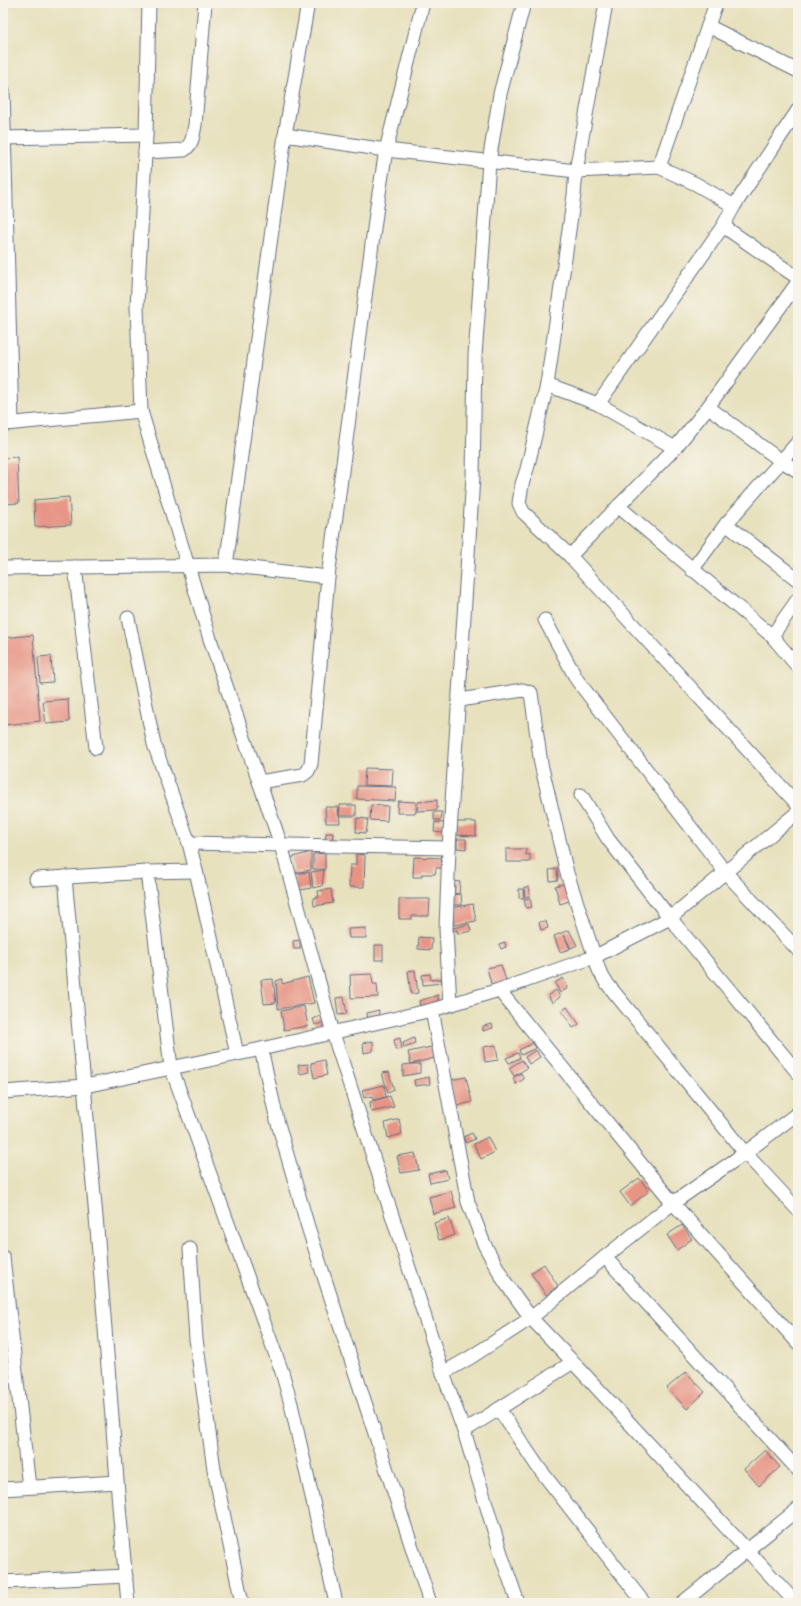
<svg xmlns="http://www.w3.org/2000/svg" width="801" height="1606" font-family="'Gentium Book Plus',serif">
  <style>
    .building { fill: #e79485 }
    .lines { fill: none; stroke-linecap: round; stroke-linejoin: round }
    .street-casing { stroke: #626d80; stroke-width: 15 }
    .street { stroke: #fff; stroke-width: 13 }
  </style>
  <rect width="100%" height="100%" fill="#f7f3e8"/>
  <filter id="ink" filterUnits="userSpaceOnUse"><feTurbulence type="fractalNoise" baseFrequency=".025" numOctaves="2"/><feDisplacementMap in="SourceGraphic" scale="8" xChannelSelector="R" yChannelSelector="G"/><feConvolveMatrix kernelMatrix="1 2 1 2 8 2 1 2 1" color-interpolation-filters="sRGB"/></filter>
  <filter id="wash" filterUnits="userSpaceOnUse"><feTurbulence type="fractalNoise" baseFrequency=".012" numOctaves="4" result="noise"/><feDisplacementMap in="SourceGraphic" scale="16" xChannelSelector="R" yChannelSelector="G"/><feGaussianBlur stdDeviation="0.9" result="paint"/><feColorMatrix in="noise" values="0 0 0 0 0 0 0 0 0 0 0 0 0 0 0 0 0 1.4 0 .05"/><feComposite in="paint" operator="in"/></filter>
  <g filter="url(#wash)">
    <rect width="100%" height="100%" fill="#e7e1be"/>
    <g id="blocks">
      <!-- building -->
      <g class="building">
        <polygon points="17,457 19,503 3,504 3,458"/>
        <polygon points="69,497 71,525 35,527 34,500"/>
        <polygon points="33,635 40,721 4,725 3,638"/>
        <polygon points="51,656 53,682 40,683 38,657"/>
        <polygon points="68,699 69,722 46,724 43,701"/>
        <polygon points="365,768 393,769 392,786 364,785"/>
        <polygon points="357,786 396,787 395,801 357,799"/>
        <polygon points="437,800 437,810 417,811 418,802"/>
        <polygon points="398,801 416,802 416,813 397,813"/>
        <polygon points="340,805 356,805 356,816 339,816 340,823 326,823 325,807 338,807 339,816"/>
        <polygon points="371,805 388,806 387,821 370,820"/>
        <polygon points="434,812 442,812 441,820 434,820"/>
        <polygon points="357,818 368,819 366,833 356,832"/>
        <polygon points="435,822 444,823 443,833 434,832"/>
        <polygon points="457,822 476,822 476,836 457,835"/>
        <polygon points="326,833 333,833 332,844 325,843"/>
        <polygon points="457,839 466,839 466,849 457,848"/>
        <polygon points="506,849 526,849 526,855 530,854 530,862 506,862"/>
        <polygon points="311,852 311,870 293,873 290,858"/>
        <polygon points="325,853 325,869 313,869 313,854"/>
        <polygon points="356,854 365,855 364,887 349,887 350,865 356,865"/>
        <polygon points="414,857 442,858 442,868 436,868 435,874 422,874 422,877 413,877"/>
        <polygon points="557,869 558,880 550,881 549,870"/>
        <polygon points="324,870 322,886 313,888 311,872"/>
        <polygon points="309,872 311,888 296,891 294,874"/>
        <polygon points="453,881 460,882 459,894 452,893"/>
        <polygon points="567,883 572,900 560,904 555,886"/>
        <polygon points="524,887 529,887 530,896 525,897"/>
        <polygon points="331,889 333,903 314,906 313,898 319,897 318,891"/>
        <polygon points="519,889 523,889 524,898 519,898"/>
        <polygon points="461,894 462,905 453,905 452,895"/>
        <polygon points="530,898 532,907 526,908 524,899"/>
        <polygon points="399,899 430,899 429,916 412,916 412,919 399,919"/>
        <polygon points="473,904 476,921 454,925 451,908"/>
        <polygon points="546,921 548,928 541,930 539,922"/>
        <polygon points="469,924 471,931 458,934 457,930 453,931 453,928"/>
        <polygon points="366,928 366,938 349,938 348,929"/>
        <polygon points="569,930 577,945 571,948 564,935 570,949 560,952 554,936"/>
        <polygon points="419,937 432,938 431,950 418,949"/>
        <polygon points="300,940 300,949 294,949 293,941"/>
        <polygon points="505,942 506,947 501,949 499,944"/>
        <rect x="375" y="945" width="8" height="15"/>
        <polygon points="501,965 507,983 492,987 487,968"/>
        <polygon points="415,970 418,993 411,994 408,971"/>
        <polygon points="372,974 373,984 377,984 378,997 351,998 350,975"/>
        <polygon points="430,974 431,980 441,979 442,983 423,985 422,975"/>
        <polygon points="308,977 314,1003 278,1009 276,981 282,979 282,984"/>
        <polygon points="563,978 568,988 560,993 555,983"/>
        <polygon points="273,979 276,1003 264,1004 261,980"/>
        <polygon points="556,990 560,997 552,1003 548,995"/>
        <polygon points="438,995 439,1008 421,1010 419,1001"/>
        <polygon points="344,997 347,1014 338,1015 336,998"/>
        <polygon points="304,1006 308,1026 284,1030 281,1011"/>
        <polygon points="567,1007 579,1024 573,1028 562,1011"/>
        <polygon points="379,1010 378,1019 368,1022 367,1013"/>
        <polygon points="323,1015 325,1022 315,1025 313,1019"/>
        <polygon points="492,1024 493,1028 483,1031 483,1026"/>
        <polygon points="400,1038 402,1049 396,1050 394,1040"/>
        <polygon points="414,1038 415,1044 404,1048 403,1043"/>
        <polygon points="373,1041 373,1051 364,1053 363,1043"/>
        <polygon points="533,1043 536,1048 521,1055 519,1050"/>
        <polygon points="496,1045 498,1060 485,1062 483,1047"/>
        <polygon points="436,1046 438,1057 411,1064 420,1064 420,1073 403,1076 403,1065 411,1064 408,1052"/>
        <polygon points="536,1050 540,1057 529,1064 525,1057"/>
        <polygon points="518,1053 520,1058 509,1063 506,1058"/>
        <polygon points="324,1060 327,1075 314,1078 311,1063"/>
        <polygon points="522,1060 527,1068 514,1076 509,1068"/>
        <polygon points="308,1064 309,1072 300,1074 298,1065"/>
        <polygon points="389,1072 394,1090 388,1093 382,1073"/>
        <polygon points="521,1073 524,1079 516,1084 513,1078"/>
        <polygon points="429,1077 430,1084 415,1086 414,1080"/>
        <polygon points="466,1077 472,1102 454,1107 450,1080"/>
        <polygon points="384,1085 386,1097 373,1100 372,1096 364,1098 362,1090"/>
        <polygon points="390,1096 394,1107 371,1112 370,1102"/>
        <polygon points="399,1119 402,1134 388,1138 385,1123"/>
        <polygon points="472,1133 475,1139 466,1143 463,1137"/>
        <polygon points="488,1137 495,1152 481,1159 474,1144"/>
        <polygon points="415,1153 419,1170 401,1173 397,1156"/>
        <polygon points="446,1170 448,1179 430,1183 428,1174"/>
        <polygon points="639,1178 649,1191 630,1206 620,1192"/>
        <polygon points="451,1191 456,1208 433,1214 429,1197"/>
        <polygon points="449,1218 455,1235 439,1240 434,1223"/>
        <polygon points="682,1225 692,1239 677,1250 667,1235"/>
        <polygon points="544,1264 558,1286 546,1295 531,1273"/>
        <polygon points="686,1372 705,1392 687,1409 667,1388"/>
        <polygon points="765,1450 780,1467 759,1486 744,1469"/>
      </g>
    </g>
  </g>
  <g filter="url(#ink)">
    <use href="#blocks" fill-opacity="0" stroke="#626d80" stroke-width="1"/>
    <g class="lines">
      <!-- street casing -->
      <g class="street-casing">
        <g id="street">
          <polyline points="149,3 146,135 137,307 141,411 210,639 281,845 333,1033 443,1373 464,1431 502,1557 518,1603"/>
          <polyline points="606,3 576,171 574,195 547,385 527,469 522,484 519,503 523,512 570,556 798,805"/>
          <polyline points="708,26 798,71"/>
          <polyline points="3,91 12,423"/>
          <polyline points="285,135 386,150 576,171 659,167 696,184 734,206"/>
          <polyline points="3,138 146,135"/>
          <path d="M145 152 184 150C193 144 193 135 195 125L205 3"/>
          <polyline points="659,167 716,3"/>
          <polyline points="723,226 798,278"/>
          <polyline points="547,385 598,404 723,226 734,206 798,110"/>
          <polyline points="598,404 675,448"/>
          <polyline points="708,407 780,460 798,471"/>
          <polyline points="5,424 141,411"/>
          <polyline points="618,506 772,636 798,667"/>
          <polyline points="726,524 798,580"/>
          <polyline points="570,556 675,448 708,407 798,282"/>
          <polyline points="226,565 285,135 308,3"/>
          <polyline points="75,567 96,748"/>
          <polyline points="3,568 226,565 328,577"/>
          <polyline points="692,570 726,524 798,442"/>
          <polyline points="128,618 154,744 189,843 196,871 237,1054"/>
          <polyline points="545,620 577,680 726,873 798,950"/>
          <polyline points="772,636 798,599"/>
          <polyline points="460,700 523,690 531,693 541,764 567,873 599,970 605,981 745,1153 798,1210"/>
          <polyline points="259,782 303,775 308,771 311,764 328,577 377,206 386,150 423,3"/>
          <polyline points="581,795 608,839 670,918 798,1073"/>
          <polyline points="189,843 449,848"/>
          <polyline points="147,872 171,1067 282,1372 291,1404 336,1603"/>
          <polyline points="65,877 97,1228 120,1518 128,1603"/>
          <polyline points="36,879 147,872 196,871"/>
          <polyline points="499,990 673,1203 798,1343"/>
          <polyline points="450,1004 446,929 449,848 473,477 475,356 489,162 500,94 524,3"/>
          <polyline points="432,1010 468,1202 484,1244 505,1282 531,1318 573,1362 796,1603"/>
          <polyline points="261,1049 277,1120 308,1227 430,1603"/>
          <polyline points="3,1092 85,1086 261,1049 432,1010 499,990 594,957 670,918 798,812"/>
          <polyline points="190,1249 196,1339 214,1469 242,1603"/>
          <polyline points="3,1257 29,1487"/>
          <polyline points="605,1257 798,1470"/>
          <polyline points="443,1373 471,1357 531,1318 605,1257 673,1203 745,1153 798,1113"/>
          <polyline points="499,1409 538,1467 644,1603"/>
          <polyline points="464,1431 573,1362"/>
          <polyline points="3,1489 117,1482"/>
          <polyline points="3,1582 126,1576"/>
          <polyline points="682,1603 798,1509"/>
        </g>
      </g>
      <!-- street -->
      <use href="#street" class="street"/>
    </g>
  </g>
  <!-- margin -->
  <rect width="801" height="1606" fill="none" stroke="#f7f3e8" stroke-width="16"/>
</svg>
